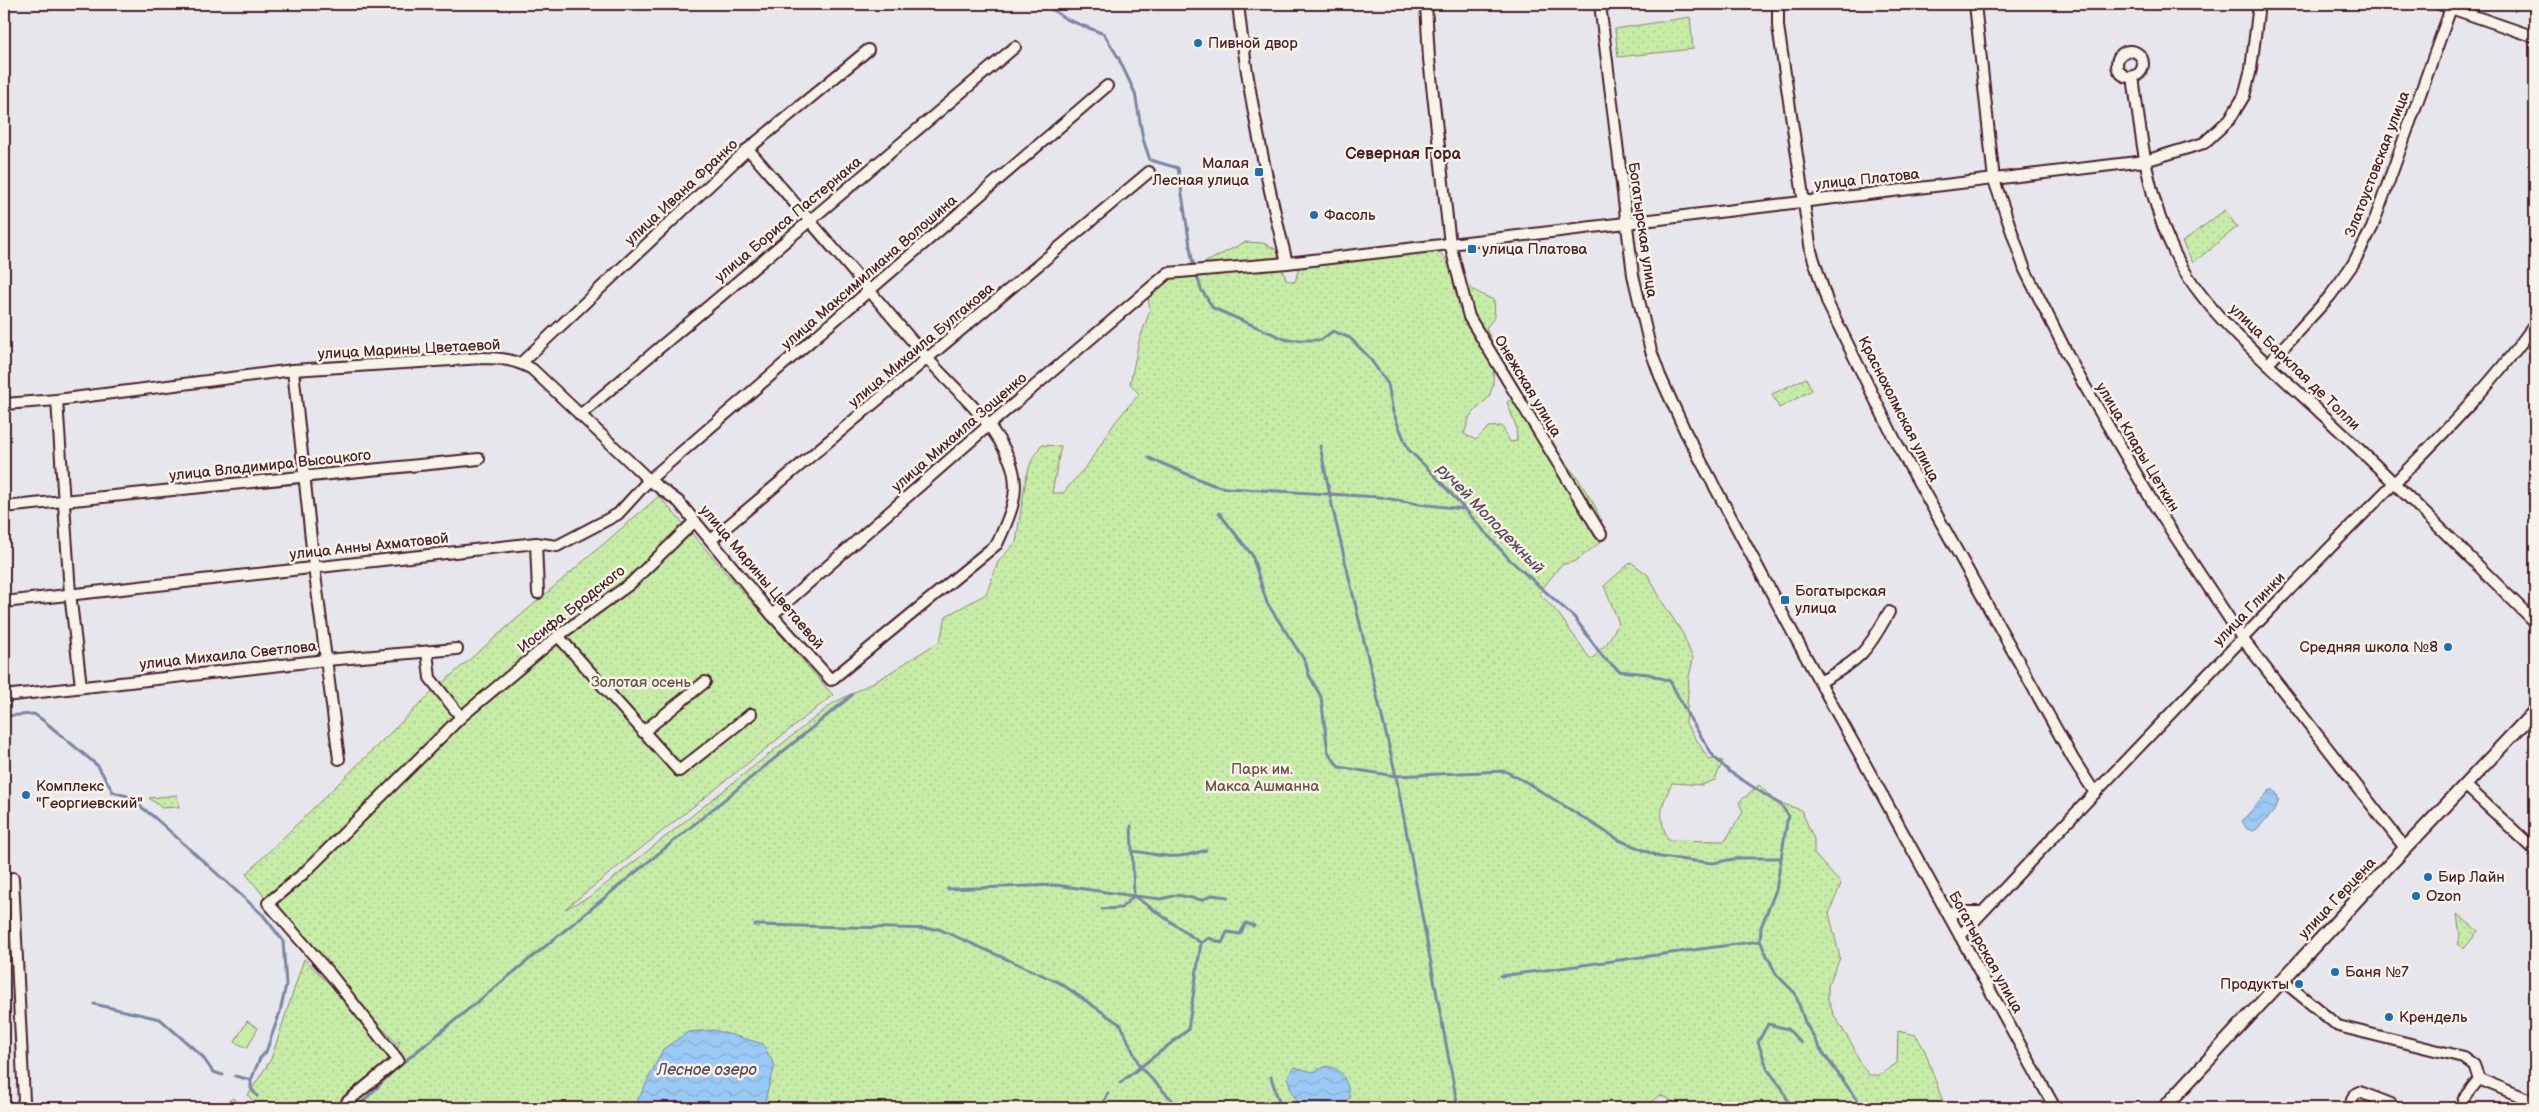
<svg xmlns="http://www.w3.org/2000/svg" width="2539" height="1112" font-family="'Balsamiq Sans',sans-serif">
  <style>
    .forest { fill: url(#forest-firs); stroke: #888669 }
    .park { fill: url(#park-dots); stroke: #888669 }
    .pitch { fill: #c6eca7; stroke: #888669 }
    .water { fill: url(#water-waves); stroke: #7a85a4 }
    .lines { fill: none; stroke-linecap: round; stroke-linejoin: round }
    .stream { stroke: #7a85a4; stroke-width: 3 }
    .minor-casing { stroke: #4a1f2b; stroke-width: 14 }
    .major-casing { stroke: #4a1f2b; stroke-width: 16 }
    .minor { stroke: #f7f3e8; stroke-width: 10 }
    .major { stroke: #f7f3e8; stroke-width: 12 }
    .poi-dot { fill: #1f6fb2; stroke: #f7f3e8; stroke-width: 2 }
    .labels { text-anchor: middle; stroke-width: 5; stroke-linejoin: round; paint-order: stroke }
    .poi-label { font-size: 15px; fill: #4a1f2b; stroke: #f7f3e8; text-anchor: start }
    .street-label { font-size: 15px; fill: #4a1f2b; stroke: #f7f3e8 }
    .park-label { font-size: 15px; fill: #69524a; stroke: #f7f3e8 }
    .neighbourhood-label { font-size: 16px; font-weight: bold; fill: #4a1f2b; stroke: #f7f3e8 }
    .water-label { font-size: 16px; font-style: italic; fill: #5e4a5e; stroke: #f7f3e8 }
  </style>
  <defs>
    <pattern id="forest-firs" width="22" height="20" patternUnits="userSpaceOnUse" patternTransform="scale(1.25)"><rect width="22" height="20" fill="#c6eca7"/><path d="M5 1l3.5 6h-7zM16 11l3.5 6h-7z" fill="#acca90"/></pattern>
    <pattern id="park-dots" width="8" height="8" patternUnits="userSpaceOnUse" patternTransform="scale(1.25)"><rect width="8" height="8" fill="#c6eca7"/><path d="M2 2h.1M6 6h.1" fill="none" stroke="#acca90" stroke-width="1.8" stroke-linecap="round"/></pattern>
    <pattern id="water-waves" width="16" height="10" patternUnits="userSpaceOnUse" patternTransform="scale(1.25)"><rect width="16" height="10" fill="#9ac9f5"/><path d="M0 5q4-4 8 0t8 0" fill="none" stroke="#86acd2"/></pattern>
  </defs>
  <rect width="100%" height="100%" fill="#e8e6ed"/>
  <filter id="ink" filterUnits="userSpaceOnUse"><feTurbulence type="fractalNoise" baseFrequency=".02" numOctaves="2"/><feDisplacementMap in="SourceGraphic" scale="10" xChannelSelector="R" yChannelSelector="G"/><feConvolveMatrix kernelMatrix="1 2 1 2 8 2 1 2 1" color-interpolation-filters="sRGB"/></filter>
  <g filter="url(#ink)">
    <!-- forest -->
    <polygon class="forest" points="233,1098 241,1108 218,1108"/>
    <!-- park -->
    <g class="park">
      <polygon points="1690,17 1693,49 1618,57 1615,29"/>
      <polygon points="2225,210 2237,227 2193,263 2182,242"/>
      <path d="M1245 242 1263 243 1277 250 1286 280 1295 282 1299 267 1438 251C1447 259 1446 262 1452 270 1461 284 1479 294 1494 300L1495 317 1486 328 1494 346 1493 385 1489 397 1470 416 1464 434 1476 440 1489 427 1502 426 1510 442 1517 441 1516 426 1507 402 1522 395 1553 448 1577 477 1595 506 1607 537 1576 561 1561 565 1539 593 1558 613 1591 660 1607 643 1619 623 1604 586 1631 562 1648 575 1663 603 1683 634 1693 659 1689 677 1686 723 1708 758 1723 761 1715 780 1702 785 1672 783C1660 808 1658 815 1668 840L1725 841 1743 812 1739 802 1759 785 1775 801 1801 810 1814 839V854L1841 884 1829 913 1840 958 1828 986V1000L1834 1015 1853 1046 1860 1063 1869 1075H1879L1897 1063 1898 1031 1916 1035 1925 1051 1945 1108H1676L1674 1102 1660 1095 1643 1108H350L359 1092 393 1063 400 1040 396 1043 276 911 246 874 432 692 659 496 833 695 565 909 591 896 832 704 883 677 940 641 946 616 986 594 998 562 1016 542 1026 478 1031 462 1041 445 1061 446 1052 493H1063L1088 464 1116 421 1139 394 1130 384 1139 341 1150 310 1148 296 1156 279 1206 262Z"/>
      <polygon points="1806,378 1812,390 1779,408 1772,394"/>
      <polygon points="177,795 179,807 162,808 149,798"/>
      <polygon points="2457,914 2478,931 2464,949 2457,944 2460,936"/>
      <polygon points="304,959 353,1007 392,1057 346,1094 343,1108 258,1108 248,1095 271,1059"/>
    </g>
    <!-- pitch -->
    <polygon class="pitch" points="247,1021 258,1028 247,1048 235,1042"/>
    <!-- water -->
    <g class="water">
      <path d="M2270 790H2274C2287 804 2267 818 2257 829L2253 831 2247 829 2242 821Z"/>
      <polygon points="714,1030 763,1044 775,1066 767,1092 764,1108 634,1108 663,1049 688,1032"/>
      <path d="M1327 1066C1344 1069 1347 1083 1350 1098L1337 1108H1301L1291 1091 1288 1077 1294 1067 1313 1072Z"/>
    </g>
    <g class="lines">
      <!-- stream -->
      <g class="stream">
        <polyline points="1044,4 1066,19 1104,34 1118,57 1135,93 1143,139 1150,160 1178,168 1192,259 1201,289 1213,308 1287,340 1321,340 1333,331 1350,338 1368,356 1388,384 1393,412 1408,449 1438,479 1510,560 1574,617 1603,657 1619,671 1648,674 1670,681 1689,717 1714,757 1730,772 1781,805 1788,815 1776,890 1761,927 1760,941 1776,974 1795,993 1805,1022 1821,1050 1863,1108"/>
        <polyline points="1320,446 1333,510 1396,776 1458,1108"/>
        <polyline points="1149,458 1213,485 1226,488 1379,497 1419,504 1464,509"/>
        <polyline points="1219,513 1252,555 1267,603 1305,661 1309,675 1321,697 1328,752 1339,767 1395,776 1505,771 1526,782 1619,840 1660,857 1713,863 1739,858 1780,858"/>
        <polyline points="4,716 34,714 44,721 98,766 113,792 127,796 154,817 263,915 283,941 286,985 280,1012 266,1052 260,1058 251,1080 251,1088 257,1096"/>
        <path d="M1132 851C1164 855 1173 861 1206 850"/>
        <polyline points="947,889 1056,885 1134,896 1201,943 1188,1030 1120,1083"/>
        <polyline points="1135,896 1161,899 1177,895 1202,900 1212,895 1228,897"/>
        <polyline points="1102,909 1121,908 1134,896 1131,826"/>
        <polyline points="755,925 939,929 1060,983 1121,1025 1140,1067 1180,1108"/>
        <polyline points="1201,943 1209,938 1222,943 1227,932 1240,934 1246,923 1254,926"/>
        <polyline points="1501,976 1760,941"/>
        <polyline points="94,1004 160,1019 202,1056 213,1072 223,1075"/>
        <polyline points="235,1076 251,1080"/>
        <polyline points="1271,1077 1281,1108"/>
        <polyline points="262,1104 265,1108"/>
        <polyline points="357,1108 393,1071 852,695"/>
        <polyline points="1101,1108 1108,1093"/>
        <polyline points="1791,1108 1782,1088 1768,1070 1758,1042 1768,1024 1788,1029 1801,1043"/>
      </g>
      <!-- minor casing -->
      <g class="minor-casing">
        <g id="minor">
          <path d="M1238 4C1247 91 1266 177 1287 263"/>
          <polyline points="1426,4 1429,59 1450,244 1469,317 1601,534"/>
          <polyline points="1600,4 1633,275 1651,351 1660,376 1686,433 1801,648 2055,1108"/>
          <polyline points="1778,4 1778,26 1811,251 1828,304 1895,440 2073,759 2095,793"/>
          <polyline points="1975,4 1994,180 2025,270 2076,371 2155,506 2242,638 2405,848"/>
          <polyline points="2439,4 2535,37"/>
          <circle cx="2130" cy="64" r="13"/>
          <path d="M2133 76C2141 136 2147 197 2174 252 2205 316 2273 367 2324 416 2396 483 2465 553 2535 622"/>
          <polyline points="521,363 748,149 868,50"/>
          <polyline points="2269,363 2330,296 2353,264 2372,228 2451,8"/>
          <polyline points="293,370 314,567 339,759"/>
          <polyline points="57,400 70,593 81,686"/>
          <path d="M4 404 57 400 293 370 483 358C501 358 516 360 532 369L649 480 679 502 772 615 831 680 997 544C1010 516 1022 491 1010 461 993 420 955 390 926 357 867 288 808 218 748 149"/>
          <polyline points="580,415 1015,47"/>
          <polyline points="4,507 479,459"/>
          <polyline points="711,540 1149,172"/>
          <polyline points="536,543 538,593"/>
          <polyline points="4,602 536,543 557,546 618,514 649,480 1107,86"/>
          <polyline points="772,615 989,425 1168,273 1287,263 1450,244 2145,161 2204,143 2230,119 2244,96 2251,69 2259,4"/>
          <polyline points="558,636 679,771 751,714"/>
          <polyline points="427,652 430,678 461,717"/>
          <path d="M1820 682C1860 660 1867 652 1889 612"/>
          <polyline points="4,696 326,660 457,649"/>
          <polyline points="643,732 705,682"/>
          <polyline points="2465,785 2535,850"/>
          <polyline points="13,878 24,1101 20,1108"/>
          <polyline points="1947,912 1981,912"/>
          <path d="M1960 936C2079 809 2200 682 2321 557 2394 481 2474 410 2535 324"/>
          <polyline points="2282,980 2338,1026 2463,1057 2474,1065 2479,1079"/>
          <polyline points="2479,1079 2535,1102"/>
          <polyline points="347,1102 398,1060 331,975 268,903 303,874 461,717 558,636 630,584 695,521"/>
          <polyline points="2349,1108 2354,1095 2360,1092 2391,1104 2393,1108"/>
          <polyline points="2461,1108 2464,1098 2479,1079"/>
        </g>
      </g>
      <!-- major casing -->
      <g class="major-casing">
        <polyline id="major" points="2164,1108 2378,877 2535,711"/>
      </g>
      <!-- minor -->
      <use href="#minor" class="minor"/>
      <!-- major -->
      <use href="#major" class="major"/>
    </g>
  </g>
  <!-- markers -->
  <g class="poi-dot">
    <circle cx="1198" cy="43" r="5"/>
    <rect x="1254" y="167" width="10" height="10" rx="2.5"/>
    <circle cx="1314" cy="215" r="5"/>
    <rect x="1467" y="244" width="10" height="10" rx="2.5"/>
    <rect x="1780" y="595" width="10" height="10" rx="2.5"/>
    <circle cx="2448" cy="647" r="5"/>
    <circle cx="26" cy="795" r="5"/>
    <circle cx="2428" cy="877" r="5"/>
    <circle cx="2416" cy="896" r="5"/>
    <circle cx="2335" cy="972" r="5"/>
    <circle cx="2299" cy="984" r="5"/>
    <circle cx="2389" cy="1017" r="5"/>
  </g>
  <g class="labels">
    <!-- poi labels -->
    <g class="poi-label">
      <text x="1208" y="48">Пивной двор</text>
      <text x="1249" y="168" text-anchor="end">Малая<tspan x="1249" dy="17">Лесная улица</tspan></text>
      <text x="1324" y="220">Фасоль</text>
      <text x="1482" y="254">улица Платова</text>
      <text x="1795" y="596">Богатырская<tspan x="1795" dy="17">улица</tspan></text>
      <text x="2438" y="652" text-anchor="end">Средняя школа №8</text>
      <text x="36" y="791">Комплекс<tspan x="36" dy="17">"Георгиевский"</tspan></text>
      <text x="2438" y="882">Бир Лайн</text>
      <text x="2426" y="901">Ozon</text>
      <text x="2345" y="977">Баня №7</text>
      <text x="2289" y="989" text-anchor="end">Продукты</text>
      <text x="2399" y="1022">Крендель</text>
    </g>
    <!-- street labels -->
    <g class="street-label">
      <text transform="translate(2377 164) rotate(-69)" y="5">Златоустовская улица</text>
      <text transform="translate(1867 179) rotate(-6)" y="5">улица Платова</text>
      <text transform="translate(681 192) rotate(-43)" y="5">улица Ивана Франко</text>
      <text transform="translate(788 219) rotate(-40)" y="5">улица Бориса Пастернака</text>
      <text transform="translate(1643 230) rotate(82)" y="5">Богатырская улица</text>
      <text transform="translate(869 272) rotate(-41)" y="5">улица Максимилиана Волошина</text>
      <text transform="translate(921 345) rotate(-40)" y="5">улица Михаила Булгакова</text>
      <text transform="translate(409 349) rotate(-3)" y="5">улица Марины Цветаевой</text>
      <text transform="translate(2295 367) rotate(44)" y="5">улица Барклая де Толли</text>
      <text transform="translate(1528 386) rotate(59)" y="5">Онежская улица</text>
      <text transform="translate(1899 409) rotate(63)" y="5">Краснохолмская улица</text>
      <text transform="translate(959 432) rotate(-41)" y="5">улица Михаила Зощенко</text>
      <text transform="translate(2138 447) rotate(59)" y="5">улица Клары Цеткин</text>
      <text transform="translate(270 465) rotate(-6)" y="5">улица Владимира Высоцкого</text>
      <text transform="translate(369 546) rotate(-6)" y="5">улица Анны Ахматовой</text>
      <text transform="translate(762 577) rotate(50)" y="5">улица Марины Цветаевой</text>
      <text transform="translate(571 609) rotate(-38)" y="5">Иосифа Бродского</text>
      <text transform="translate(2249 609) rotate(-46)" y="5">улица Глинки</text>
      <text transform="translate(228 655) rotate(-6)" y="5">улица Михаила Светлова</text>
      <text transform="translate(2337 898) rotate(-47)" y="5">улица Герцена</text>
      <text transform="translate(1986 952) rotate(61)" y="5">Богатырская улица</text>
    </g>
    <!-- park labels -->
    <g class="park-label">
      <text x="641" y="687">Золотая осень</text>
      <text x="1262" y="774">Парк им.<tspan x="1262" dy="17">Макса Ашманна</tspan></text>
    </g>
    <!-- neighbourhood labels -->
    <g class="neighbourhood-label">
      <text x="1403" y="159">Северная Гора</text>
    </g>
    <!-- water labels -->
    <g class="water-label">
      <text transform="translate(1491 518) rotate(46)" y="6">ручей Молодежный</text>
      <text x="707" y="1075">Лесное озеро</text>
    </g>
  </g>
  <!-- margin -->
  <rect width="2539" height="1112" fill="none" stroke="#f7f3e8" stroke-width="20"/>
  <rect x="10" y="10" width="2519" height="1092" fill="none" stroke="#4a1f2b" stroke-width="2" filter="url(#ink)"/>
</svg>
